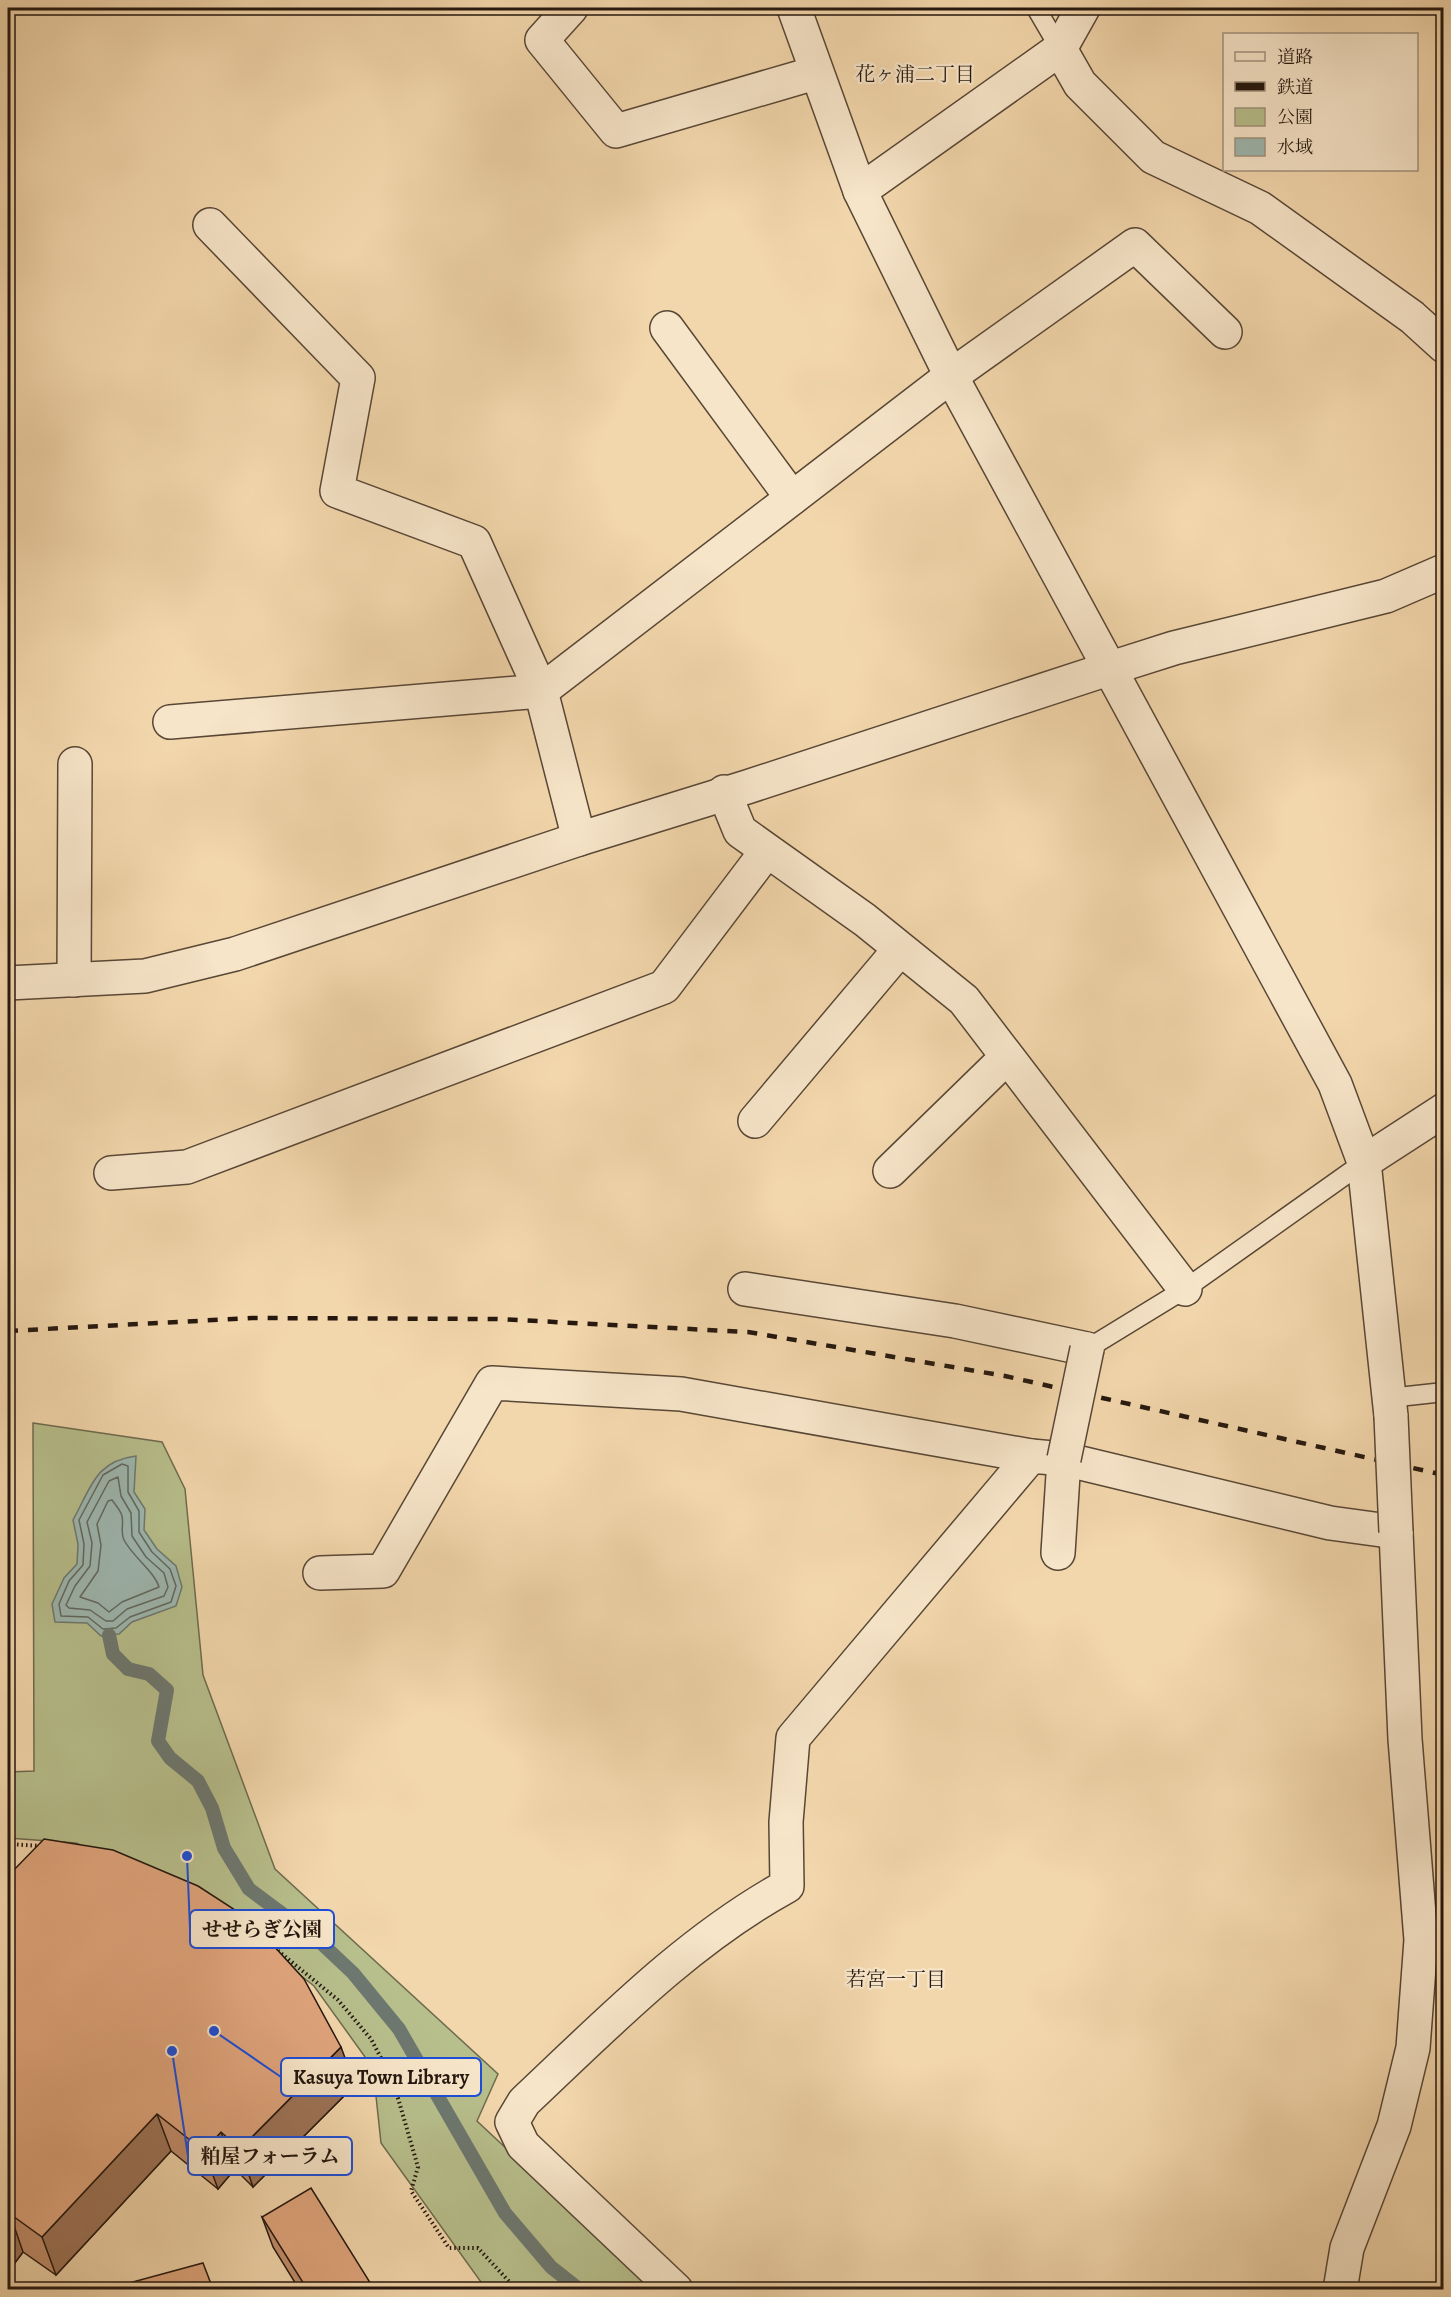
<svg xmlns="http://www.w3.org/2000/svg" width="1451" height="2297" font-family="Alegreya,'Noto Serif JP',serif">
  <style>
    .green { fill: #b7bf8c; stroke: #6e6b4e; stroke-width: 1.5 }
    .water { fill: #9db8b1; stroke: #6d7870; stroke-width: 1.5 }
    .lines { fill: none; stroke-linecap: round; stroke-linejoin: round }
    .shore { stroke: #606860; stroke-width: 1.5 }
    .stream { stroke: #6d7870; stroke-width: 14 }
    .service-casing { stroke: #584736; stroke-width: 21 }
    .minor-casing { stroke: #584736; stroke-width: 36 }
    .tertiary-casing { stroke: #584736; stroke-width: 36 }
    .path { stroke: #24170f; stroke-width: 4; stroke-dasharray: 1.5 3; stroke-linecap: butt }
    .service { stroke: #f7e5c9; stroke-width: 18 }
    .minor { stroke: #f7e5c9; stroke-width: 33 }
    .tertiary { stroke: #f7e5c9; stroke-width: 33 }
    .rail { stroke: #24170f; stroke-width: 4.5; stroke-dasharray: 10 10; stroke-linecap: butt }
    .minor-bridge-casing { stroke: #584736; stroke-width: 36; stroke-linecap: butt }
    .tertiary-bridge-casing { stroke: #584736; stroke-width: 36; stroke-linecap: butt }
    .minor-bridge { stroke: #f7e5c9; stroke-width: 33 }
    .tertiary-bridge { stroke: #f7e5c9; stroke-width: 33 }
    .wall { fill: #c18e6c; stroke: #24170f; stroke-width: 1.5 }
    .shaded-wall { fill: #9d7458; stroke: #24170f; stroke-width: 1.5 }
    .building { fill: #e0a57d; stroke: #24170f; stroke-width: 1.5 }
    .labels { text-anchor: middle; stroke-width: 4.5; stroke-linejoin: round; paint-order: stroke }
    .neighbourhood-label { font-size: 20px; fill: #24170f; stroke: #f7e5c9 }
    .leader { fill: none; stroke: #1d4ed8; stroke-width: 2 }
    .callout-dot { fill: #1d4ed8; stroke: #f7e5c9; stroke-width: 2 }
    .callout { fill: #f7e5c9; stroke: #1d4ed8; stroke-width: 2 }
    .callout-label { font-size: 20px; text-anchor: middle; font-weight: bold; fill: #24170f }
  </style>
  <rect width="100%" height="100%" fill="#f3d7ac"/>
  <filter id="stains"><feTurbulence type="fractalNoise" baseFrequency=".00333" numOctaves="4"/><feColorMatrix values="0 0 0 0 .2 0 0 0 0 .09 0 0 0 0 .02 0 0 0 .5 -.17"/></filter>
  <radialGradient id="worn" r=".72"><stop offset=".6" stop-color="#630" stop-opacity="0"/><stop offset="1" stop-color="#630" stop-opacity=".3"/></radialGradient>
  <!-- green -->
  <polygon class="green" points="33,1423 162,1442 185,1489 203,1675 275,1869 498,2074 477,2121 656,2289 486,2289 381,2143 373,2068 314,1986 210,1905 76,1843 8,1838 8,1772 34,1771"/>
  <!-- water -->
  <path class="water" d="M136 1456 134 1492 145 1509 144 1530 157 1549 176 1566 182 1587 176 1606 132 1622 119 1634 101 1636 87 1623 55 1622 52 1604 64 1578 77 1564 78 1544 73 1520C91 1488 95 1461 136 1456Z"/>
  <g class="lines">
    <!-- shore -->
    <g class="shore">
      <polygon points="122,1464 128,1466 128,1492 139,1511 139,1532 152,1552 170,1569 176,1586 171,1602 130,1617 116,1628 103,1629 88,1617 61,1616 59,1604 69,1581 83,1565 84,1544 79,1520 103,1475"/>
      <polygon points="118,1477 121,1496 131,1513 132,1536 146,1557 164,1573 168,1587 164,1596 127,1609 113,1621 106,1621 90,1610 69,1608 66,1605 75,1586 90,1566 92,1543 87,1522 109,1481"/>
      <path d="M112 1500C115 1504 121 1511 122 1516 124 1525 120 1532 124 1540 133 1557 154 1571 159 1587L122 1602 109 1612 98 1603 80 1597 98 1571 101 1545 97 1524 108 1501Z"/>
    </g>
    <!-- stream -->
    <polyline class="stream" points="109,1635 113,1654 128,1669 149,1674 167,1690 158,1741 170,1758 198,1781 212,1808 224,1848 249,1889 319,1941 353,1973 399,2029 505,2213 551,2267 580,2290"/>
    <!-- service casing -->
    <g class="service-casing">
      <g id="service">
        <polyline points="1036,8 1060,49"/>
        <polyline points="1087,1349 1185,1289 1364,1162"/>
        <polyline points="1389,1398 1444,1392"/>
      </g>
    </g>
    <!-- minor casing -->
    <g class="minor-casing">
      <g id="minor">
        <polyline points="571,8 542,40 616,131 815,73"/>
        <polyline points="1060,49 1080,84 1153,157 1260,208 1412,317 1444,346"/>
        <polyline points="860,191 1060,49 1083,8"/>
        <polyline points="210,225 358,378 337,491 474,542 541,691 579,839"/>
        <polyline points="667,328 792,498"/>
        <polyline points="170,722 541,691 951,376 1135,245 1225,332"/>
        <polyline points="724,792 740,831 865,920 964,1000 1185,1289"/>
        <polyline points="74,980 75,764"/>
        <polyline points="8,983 145,976 235,954 579,839 747,787 1111,668 1174,648 1386,596 1444,571"/>
        <polyline points="755,1121 900,949"/>
        <polyline points="890,1171 1007,1057"/>
        <polyline points="111,1173 187,1167 664,987 766,852"/>
        <polyline points="745,1289 955,1321 1087,1349"/>
        <polyline points="1058,1553 1064,1459"/>
        <polyline points="320,1573 383,1571 492,1383 681,1394 1031,1456"/>
        <path d="M676 2290 523 2145 512 2122 524 2102C607 2024 687 1941 787 1886L786 1822 793 1738 1031 1456 1064 1459 1330 1523 1396 1532"/>
      </g>
    </g>
    <!-- tertiary casing -->
    <g class="tertiary-casing">
      <g id="tertiary">
        <polyline points="794,8 860,191 951,376 1335,1084 1364,1162"/>
        <polyline points="1391,1416 1364,1162 1444,1110"/>
        <polyline points="1340,2290 1347,2248 1394,2126 1413,2048 1421,1940 1405,1739 1396,1532"/>
      </g>
    </g>
    <!-- path -->
    <g class="path">
      <polyline points="8,1844 42,1846"/>
      <polyline points="271,1945 338,2000 371,2039 393,2081 418,2167 411,2191 449,2248 478,2248 517,2290"/>
    </g>
    <!-- service -->
    <use href="#service" class="service"/>
    <!-- minor -->
    <use href="#minor" class="minor"/>
    <!-- tertiary -->
    <use href="#tertiary" class="tertiary"/>
    <!-- rail -->
    <polyline class="rail" points="8,1331 252,1318 497,1319 748,1332 1005,1376 1444,1475"/>
    <!-- minor-bridge casing -->
    <g class="minor-bridge-casing">
      <polyline id="minor-bridge" points="1064,1459 1087,1349"/>
    </g>
    <!-- tertiary-bridge casing -->
    <g class="tertiary-bridge-casing">
      <polyline id="tertiary-bridge" points="1391,1416 1396,1532"/>
    </g>
    <!-- minor-bridge -->
    <use href="#minor-bridge" class="minor-bridge"/>
    <!-- tertiary-bridge -->
    <use href="#tertiary-bridge" class="tertiary-bridge"/>
  </g>
  <!-- wall -->
  <g class="wall">
    <polygon points="8,1876 355,2085 253,2187 235,2169 218,2189 171,2151 56,2275 23,2252 8,2272"/>
    <polygon points="262,2217 374,2289 299,2289 273,2247"/>
  </g>
  <!-- shaded-wall -->
  <g class="shaded-wall">
    <polygon points="341,2047 355,2085 253,2187 240,2149"/>
    <polygon points="157,2114 171,2151 56,2275 42,2237"/>
    <polygon points="221,2132 235,2169 218,2189 204,2151"/>
    <polygon points="10,2214 23,2252 8,2272 8,2217"/>
  </g>
  <!-- building -->
  <g class="building">
    <polygon points="44,1839 113,1850 198,1886 249,1919 304,1979 341,2047 240,2149 221,2132 204,2151 157,2114 42,2237 10,2214 8,2217 8,1876"/>
    <polygon points="311,2188 374,2289 307,2289 262,2217"/>
    <polygon points="203,2263 213,2289 107,2289"/>
  </g>
  <g class="labels">
    <!-- neighbourhood labels -->
    <g class="neighbourhood-label">
      <text x="915" y="81">花ヶ浦二丁目</text>
      <text x="896" y="1986">若宮一丁目</text>
    </g>
  </g>
  <!-- callouts -->
  <path class="leader" d="M187 1856L190 1929M214 2031L281 2077M172 2051L188 2156"/>
  <g class="callout-dot">
    <circle cx="187" cy="1856" r="6"/>
    <circle cx="214" cy="2031" r="6"/>
    <circle cx="172" cy="2051" r="6"/>
  </g>
  <g class="callout">
    <rect x="190" y="1910" width="144" height="38" rx="6"/>
    <rect x="281" y="2058" width="200" height="38" rx="6"/>
    <rect x="188" y="2137" width="164" height="38" rx="6"/>
  </g>
  <g class="callout-label">
    <text x="262" y="1936">せせらぎ公園</text>
    <text x="381" y="2084">Kasuya Town Library</text>
    <text x="270" y="2163">粕屋フォーラム</text>
  </g>
  <!-- margin -->
  <rect width="1451" height="2297" fill="none" stroke="#f3d7ac" stroke-width="30"/>
  <rect x="9" y="9" width="1433" height="2279" fill="none" stroke="#24170f" stroke-width="3"/>
  <rect x="15" y="15" width="1421" height="2267" fill="none" stroke="#24170f" stroke-width="1.5"/>
  <!-- legend -->
  <rect x="1223" y="33" width="195" height="138" fill="#f7e5c9" stroke="#a3937f" stroke-width="1.5"/>
  <rect x="1235" y="52" width="30" height="9" fill="#f7e5c9" stroke="#a3937f" stroke-width="1.5"/>
  <text x="1277" y="63" font-size="18" fill="#24170f">道路</text>
  <rect x="1235" y="82" width="30" height="9" fill="#24170f" stroke="#a3937f" stroke-width="1.5"/>
  <text x="1277" y="93" font-size="18" fill="#24170f">鉄道</text>
  <rect x="1235" y="108" width="30" height="18" fill="#b7bf8c" stroke="#a3937f" stroke-width="1.5"/>
  <text x="1277" y="123" font-size="18" fill="#24170f">公園</text>
  <rect x="1235" y="138" width="30" height="18" fill="#9db8b1" stroke="#a3937f" stroke-width="1.5"/>
  <text x="1277" y="153" font-size="18" fill="#24170f">水域</text>
  <rect width="100%" height="100%" filter="url(#stains)"/>
  <rect width="100%" height="100%" fill="url(#worn)"/>
</svg>
